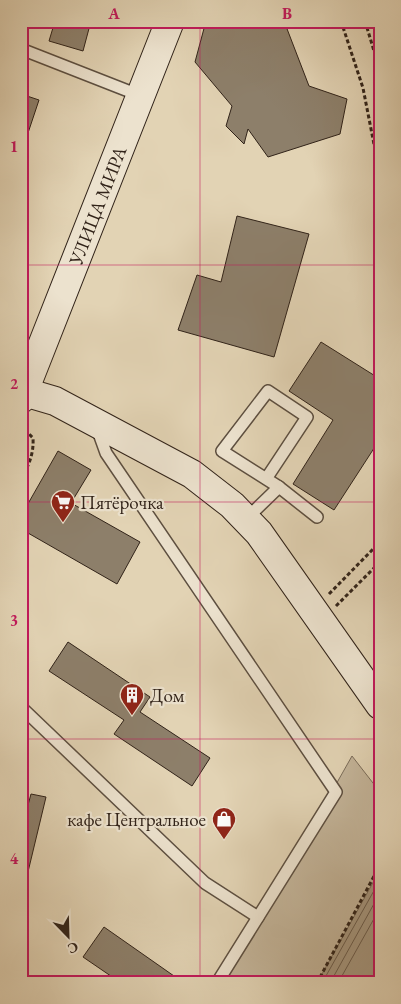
<svg xmlns="http://www.w3.org/2000/svg" width="401" height="1004" font-family="'EB Garamond',serif">
  <style>
    .green { fill: #c4b59a; stroke: #7a6c5a }
    .water { fill: #a6977f; stroke: #776956 }
    .lines { fill: none; stroke-linecap: round; stroke-linejoin: round }
    .shore { stroke: #6c5d4c; stroke-width: 1 }
    .building { fill: #8d7f6a; stroke: #312319 }
    .service-casing { stroke: #5d4f40; stroke-width: 14 }
    .secondary-casing { stroke: #312319; stroke-width: 30 }
    .path { stroke: #312319; stroke-width: 3; stroke-dasharray: 4 2.5; stroke-linecap: butt }
    .service { stroke: #ece2ce; stroke-width: 11 }
    .secondary { stroke: #ece2ce; stroke-width: 28 }
    .grid { fill: none; stroke: #c2185b; stroke-width: 1; stroke-opacity: 0.55 }
    .labels { text-anchor: middle; stroke-width: 4.5; stroke-linejoin: round; paint-order: stroke }
    .street-label { font-size: 19px; fill: #312319; stroke: #ece2ce }
    .poi-label { font-size: 19px; fill: #312319; stroke: #ece2ce; text-anchor: start }
    .neatline { fill: none; stroke: #c2185b; stroke-width: 2 }
    .grid-label { font-size: 16px; text-anchor: middle; font-weight: bold; fill: #c2185b }
  </style>
  <rect width="100%" height="100%" fill="#e2d3b4"/>
  <filter id="stains"><feTurbulence type="fractalNoise" baseFrequency=".004" numOctaves="4"/><feColorMatrix values="0 0 0 0 .2 0 0 0 0 .09 0 0 0 0 .02 0 0 0 .5 -.17"/></filter>
  <radialGradient id="worn" r=".72"><stop offset=".6" stop-color="#630" stop-opacity="0"/><stop offset="1" stop-color="#630" stop-opacity=".3"/></radialGradient>
  <!-- green -->
  <polygon class="green" points="352,756 380,792 380,983 224,983"/>
  <!-- water -->
  <polygon class="water" points="380,870 380,983 317,983"/>
  <g class="lines">
    <!-- shore -->
    <g class="shore">
      <polyline points="322,983 380,880"/>
      <polyline points="330,983 380,893"/>
      <polyline points="338,983 380,908"/>
    </g>
  </g>
  <!-- building -->
  <g class="building">
    <polygon points="55,21 91,21 83,51 49,41"/>
    <polygon points="206,21 284,21 309,86 347,99 340,134 268,157 248,129 244,144 226,126 232,106 195,62"/>
    <polygon points="21,94 39,100 24,145 21,145"/>
    <polygon points="237,216 309,234 274,357 178,330 197,275 221,282"/>
    <polygon points="321,342 380,379 380,439 334,510 293,484 333,420 289,391"/>
    <polygon points="58,451 91,470 71,503 140,542 117,584 21,529 21,516"/>
    <polygon points="68,642 150,697 140,712 210,758 192,786 114,734 124,720 49,671"/>
    <polygon points="31,794 46,797 27,876 21,875 21,831"/>
    <polygon points="104,927 184,983 121,983 83,957"/>
  </g>
  <g class="lines">
    <!-- service casing -->
    <g class="service-casing">
      <g id="service">
        <polyline points="21,49 141,96"/>
        <polyline points="97,428 106,453 336,792 217,983"/>
        <polyline points="266,479 307,417 268,391 222,451 279,487"/>
        <polyline points="246,519 279,487 317,517"/>
        <polyline points="21,707 205,883 258,917"/>
      </g>
    </g>
    <!-- secondary casing -->
    <g class="secondary-casing">
      <g id="secondary">
        <polyline points="21,391 55,401 192,474 232,505 259,533 380,705"/>
        <path id="s1" d="M21 399 170 21"/>
      </g>
    </g>
    <!-- path -->
    <g class="path">
      <polyline points="341,21 363,88 380,175"/>
      <polyline points="365,21 380,71"/>
      <path d="M21 480C28 466 34 455 33 438L25 430"/>
      <polyline points="329,594 380,542"/>
      <polyline points="336,606 380,562"/>
      <polyline points="317,983 380,865"/>
    </g>
    <!-- service -->
    <use href="#service" class="service"/>
    <!-- secondary -->
    <use href="#secondary" class="secondary"/>
  </g>
  <!-- grid -->
  <path class="grid" d="M200 21V983M21 265H380M21 502H380M21 739H380"/>
  <!-- icons -->
  <defs>
    <g id="supermarket-pin" transform="scale(1.25)"><path d="M0 17L-7.5 6A9.5 9.5 0 1 1 7.5 6Z" fill="#8f2418" stroke="#ece2ce"/><path d="M-6-5.5h2.5l.6 2H6L4.5 2H-2.5L-4.4-4H-6ZM-1.5 3.2a1.3 1.3 0 1 0 .1 0ZM3 3.2a1.3 1.3 0 1 0 .1 0Z" fill="#fff"/></g>
    <g id="building-pin" transform="scale(1.25)"><path d="M0 17L-7.5 6A9.5 9.5 0 1 1 7.5 6Z" fill="#8f2418" stroke="#ece2ce"/><path d="M-4-6H4V6H1V3H-1V6H-4ZM-2.5-4.3h1.7v1.8h-1.7ZM.8-4.3h1.7v1.8H.8ZM-2.5-1h1.7V.8h-1.7ZM.8-1h1.7V.8H.8Z" fill="#fff"/></g>
    <g id="shop-pin" transform="scale(1.25)"><path d="M0 17L-7.5 6A9.5 9.5 0 1 1 7.5 6Z" fill="#8f2418" stroke="#ece2ce"/><path d="M-5-2.5h2.3a2.7 3.5 0 0 1 5.4 0H5L5.5 6h-11ZM-1.5-2.5h3a1.5 2.3 0 0 0-3 0Z" fill="#fff"/></g>
  </defs>
  <g fill-rule="evenodd">
    <use href="#supermarket-pin" x="63" y="502"/>
    <use href="#building-pin" x="132" y="695"/>
    <use href="#shop-pin" x="224" y="819"/>
  </g>
  <g class="labels">
    <!-- street labels -->
    <g class="street-label">
      <text dy="7" stroke="none"><textPath href="#s1" startOffset="208">УЛИЦА МИРА</textPath></text>
    </g>
    <!-- poi labels -->
    <g class="poi-label">
      <text x="80" y="509">Пятёрочка</text>
      <text x="150" y="702">Дом</text>
      <text x="206" y="826" text-anchor="end">кафе Центральное</text>
    </g>
  </g>
  <!-- margin -->
  <rect width="401" height="1004" fill="none" stroke="#e2d3b4" stroke-width="55"/>
  <!-- north arrow -->
  <g transform="translate(68 936) rotate(157)" stroke="#ece2ce" stroke-width="4" paint-order="stroke">
  <path d="M0-4L9 19L0 12L-9 19Z" fill="#312319"/>
  <text y="-8" font-size="14" font-weight="bold" text-anchor="middle" fill="#312319">С</text>
  </g>
  <rect x="28" y="28" width="346" height="948" class="neatline"/>
  <g class="grid-label">
    <text x="114" y="19">A</text>
    <text x="287" y="19">B</text>
    <text x="14" y="152">1</text>
    <text x="14" y="389">2</text>
    <text x="14" y="626">3</text>
    <text x="14" y="864">4</text>
  </g>
  <rect width="100%" height="100%" filter="url(#stains)"/>
  <rect width="100%" height="100%" fill="url(#worn)"/>
</svg>
